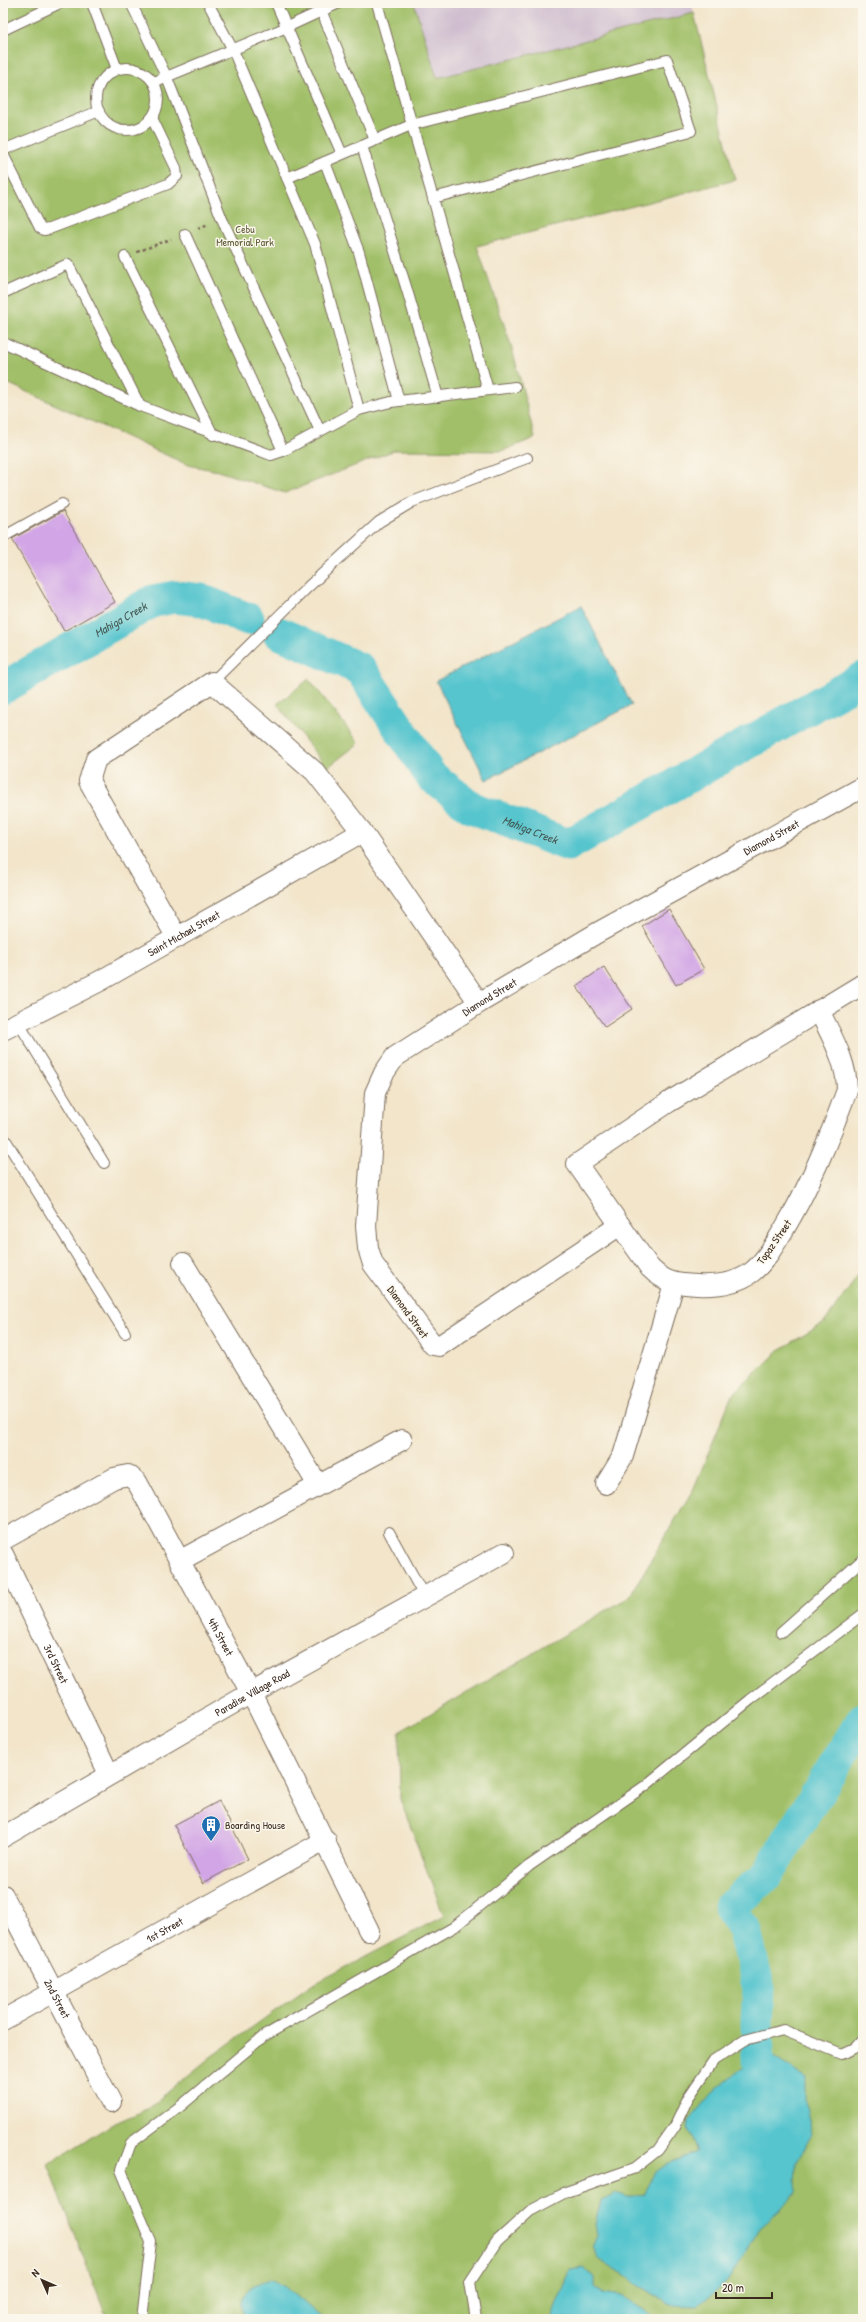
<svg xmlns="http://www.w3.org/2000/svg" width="866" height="2322" font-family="'Patrick Hand',sans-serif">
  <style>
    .industrial { fill: #cfbdcf }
    .green { fill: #a0bf67; stroke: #6e7442 }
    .water { fill: #57c5ce; stroke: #497876 }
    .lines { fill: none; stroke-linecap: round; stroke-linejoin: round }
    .river { stroke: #57c5ce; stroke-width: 33 }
    .building { fill: #d2a6e6 }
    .lane-casing { stroke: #7b6b5a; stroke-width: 12 }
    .street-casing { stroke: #7b6b5a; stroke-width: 22 }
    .path { stroke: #7b6b5a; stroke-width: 2.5; stroke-dasharray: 3 3; stroke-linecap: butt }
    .lane { stroke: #fff; stroke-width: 10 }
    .street { stroke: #fff; stroke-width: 20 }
    .labels { text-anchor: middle; stroke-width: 3; stroke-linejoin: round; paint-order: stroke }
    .park-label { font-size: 11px; fill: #595734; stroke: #fbf7ec }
    .street-label { font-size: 11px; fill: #3b2a1e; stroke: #fbf7ec }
    .poi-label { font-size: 11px; fill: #3b2a1e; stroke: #fbf7ec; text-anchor: start }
    .water-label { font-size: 12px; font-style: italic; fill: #435853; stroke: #fbf7ec }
  </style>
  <rect width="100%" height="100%" fill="#fbf7ec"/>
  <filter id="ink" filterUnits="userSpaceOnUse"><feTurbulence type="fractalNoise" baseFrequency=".025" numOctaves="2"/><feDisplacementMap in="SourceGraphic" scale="8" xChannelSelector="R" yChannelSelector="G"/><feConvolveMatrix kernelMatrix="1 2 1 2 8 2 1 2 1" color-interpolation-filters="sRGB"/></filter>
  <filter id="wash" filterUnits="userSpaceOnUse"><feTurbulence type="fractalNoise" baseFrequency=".012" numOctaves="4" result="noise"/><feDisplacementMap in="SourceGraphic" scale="16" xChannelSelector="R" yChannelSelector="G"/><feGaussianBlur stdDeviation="0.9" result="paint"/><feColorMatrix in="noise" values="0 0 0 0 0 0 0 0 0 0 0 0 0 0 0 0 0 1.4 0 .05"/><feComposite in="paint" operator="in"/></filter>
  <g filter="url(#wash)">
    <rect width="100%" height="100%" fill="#f2e5ca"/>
    <!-- industrial -->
    <polygon class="industrial" points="414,3 691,3 694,13 437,78"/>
    <!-- green -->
    <g class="green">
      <polygon points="3,3 414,3 437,78 694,13 735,180 477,246 512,348 535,438 502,451 395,450 285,493 218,471 188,465 3,381"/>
      <polygon points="309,679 359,743 327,768 277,704"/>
      <polygon points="863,1269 863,2319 107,2319 48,2164 111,2125 147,2109 212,2056 310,1986 444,1916 400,1799 399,1732 629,1597 694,1488 732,1395 781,1349 824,1323"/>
    </g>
    <!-- water -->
    <g class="water">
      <polygon points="581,606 632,705 486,780 436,681"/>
      <polygon points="773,2056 805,2078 805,2101 812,2134 797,2162 796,2191 780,2211 760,2228 727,2282 699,2306 671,2305 598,2259 592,2247 597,2236 595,2224 601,2201 616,2194 628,2198 644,2194 656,2172 671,2161 697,2151 688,2129 689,2121 716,2089 747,2063"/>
      <path d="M583 2268 594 2276V2287L603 2293 622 2296 658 2319H552C553 2306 557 2299 563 2289 566 2283 567 2275 569 2270Z"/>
      <path d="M270 2279 286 2287 323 2319H245C235 2295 249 2285 270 2279Z"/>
    </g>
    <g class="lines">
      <!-- river -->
      <g class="river">
        <path id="s1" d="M279 633 360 669 431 776 471 807 568 845 863 678"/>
        <path id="s2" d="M3 688 153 601 175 597 201 600 248 619"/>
        <polyline points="758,2060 757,2022 759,1989 745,1931 730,1907 766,1876 863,1719"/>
      </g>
    </g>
    <g id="blocks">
      <!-- building -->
      <g class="building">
        <polygon points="63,511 115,602 64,631 12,539"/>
        <polygon points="669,909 704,969 676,985 642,926"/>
        <polygon points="604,967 632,1009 605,1027 576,986"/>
        <polygon points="219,1801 248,1859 203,1883 174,1825"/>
      </g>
    </g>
  </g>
  <g filter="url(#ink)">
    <use href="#blocks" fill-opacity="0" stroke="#7b6b5a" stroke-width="1"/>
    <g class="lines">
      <!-- lane casing -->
      <g class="lane-casing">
        <g id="lane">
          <polyline points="92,3 117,69"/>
          <polyline points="131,3 167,78 222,219 320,431"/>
          <polyline points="208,3 233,50 315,244 359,410"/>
          <polyline points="276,3 342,154"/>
          <polyline points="318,3 375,140"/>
          <polyline points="377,3 488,390"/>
          <polyline points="3,30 60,3"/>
          <circle cx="127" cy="99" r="31"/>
          <polyline points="154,82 287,27 339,3"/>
          <polyline points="362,146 407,290 438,397"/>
          <polyline points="3,150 99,111"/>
          <polyline points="3,154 40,228 44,230 49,229 168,184 177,176 176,168 152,118"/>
          <polyline points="325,162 359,252 399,401"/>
          <polyline points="287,178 411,125 667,60 691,131 433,198"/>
          <polyline points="185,234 283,451"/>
          <polyline points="125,257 213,435"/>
          <polyline points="3,293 68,264 140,406"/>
          <polyline points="3,342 140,406 271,455 283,451 359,410 391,402 515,387"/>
          <polyline points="3,537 62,504"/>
          <polyline points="212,682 309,586 379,522 412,502 527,458"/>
          <polyline points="18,1022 104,1163"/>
          <polyline points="3,1136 125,1333"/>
          <polyline points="389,1532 424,1596"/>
          <polyline points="781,1632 861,1561"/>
          <polyline points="142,2319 151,2242 121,2170 131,2143 182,2105 264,2036 454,1927 529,1866 645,1786 750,1700 863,1614"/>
          <polyline points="476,2319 470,2282 497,2241 530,2211 566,2192 635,2168 658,2150 675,2126 688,2098 714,2060 745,2040 783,2030 842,2054 855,2048 863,2039"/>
        </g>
      </g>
      <!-- street casing -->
      <g class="street-casing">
        <g id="street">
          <polyline points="177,938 89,781 96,759 212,682 315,772 362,832 479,1003"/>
          <path d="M819 1010C831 1036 847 1061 847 1090 829 1139 810 1186 783 1231 774 1245 765 1262 752 1272 736 1284 715 1286 697 1285 677 1284 665 1283 650 1268L577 1164 669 1102 863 984"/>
          <path id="s3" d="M3 1030 100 981 362 832"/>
          <path id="s4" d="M620 1225 439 1346 433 1345 373 1264 368 1248 366 1226 375 1093 384 1073 395 1057 479 1003 597 933 863 787"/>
          <polyline points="183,1263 318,1485"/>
          <polyline points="606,1484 623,1456 674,1284"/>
          <path id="s5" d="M3 1540 114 1478 128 1475 137 1482 251 1693 369 1931"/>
          <path id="s6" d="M3 1554 109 1774"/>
          <polyline points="181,1560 402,1440"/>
          <path id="s7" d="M3 1837 251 1693 504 1553"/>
          <path id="s8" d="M3 1895 111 2102"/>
          <path id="s9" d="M3 2020 326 1840"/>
        </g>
      </g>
      <!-- path -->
      <g class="path">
        <polyline points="198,228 209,224"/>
        <polyline points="137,252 171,239"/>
      </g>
      <!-- lane -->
      <use href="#lane" class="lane"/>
      <!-- street -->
      <use href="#street" class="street"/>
    </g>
  </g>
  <!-- icons -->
  <defs>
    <g id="building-pin" transform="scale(1)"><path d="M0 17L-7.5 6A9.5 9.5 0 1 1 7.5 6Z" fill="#1f6fb2" stroke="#fbf7ec"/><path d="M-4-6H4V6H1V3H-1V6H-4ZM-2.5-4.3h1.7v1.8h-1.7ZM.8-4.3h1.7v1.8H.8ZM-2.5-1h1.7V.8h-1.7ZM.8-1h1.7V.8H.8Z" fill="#fff"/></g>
  </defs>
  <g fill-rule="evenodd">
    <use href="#building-pin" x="211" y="1825"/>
  </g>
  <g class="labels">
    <!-- park labels -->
    <g class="park-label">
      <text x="245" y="233">Cebu<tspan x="245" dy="13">Memorial Park</tspan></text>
    </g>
    <!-- street labels -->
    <g class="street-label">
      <text dy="4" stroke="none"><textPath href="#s4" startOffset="974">Diamond Street</textPath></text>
      <text dy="4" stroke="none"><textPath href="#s3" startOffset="205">Saint Michael Street</textPath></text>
      <text dy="4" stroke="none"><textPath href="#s4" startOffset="650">Diamond Street</textPath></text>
      <text transform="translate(774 1242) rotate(-55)" y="4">Topaz Street</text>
      <text transform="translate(408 1312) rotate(54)" y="4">Diamond Street</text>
      <text dy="4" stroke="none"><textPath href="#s5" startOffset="329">4th Street</textPath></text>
      <text dy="4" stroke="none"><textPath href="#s6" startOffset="122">3rd Street</textPath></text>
      <text dy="4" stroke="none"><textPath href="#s7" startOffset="288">Paradise Village Road</textPath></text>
      <text dy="4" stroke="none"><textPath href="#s9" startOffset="185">1st Street</textPath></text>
      <text dy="4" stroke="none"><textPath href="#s8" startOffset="117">2nd Street</textPath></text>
    </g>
    <!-- poi labels -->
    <g class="poi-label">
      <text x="225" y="1829">Boarding House</text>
    </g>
    <!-- water labels -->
    <g class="water-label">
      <text dy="4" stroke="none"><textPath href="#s2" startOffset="136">Mahiga Creek</textPath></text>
      <text dy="4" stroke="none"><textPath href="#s1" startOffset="331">Mahiga Creek</textPath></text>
    </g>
  </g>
  <!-- margin -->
  <rect width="866" height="2322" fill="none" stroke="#fbf7ec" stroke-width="16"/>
  <!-- north arrow -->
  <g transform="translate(42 2280) rotate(315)" stroke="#fbf7ec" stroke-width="3" paint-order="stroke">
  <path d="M0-3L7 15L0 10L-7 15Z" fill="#3b2a1e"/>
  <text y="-6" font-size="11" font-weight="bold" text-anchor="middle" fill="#3b2a1e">N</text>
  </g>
  <!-- scale -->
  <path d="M716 2292v6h56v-6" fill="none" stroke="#3b2a1e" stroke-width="2"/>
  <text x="722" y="2292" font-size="12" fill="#3b2a1e" stroke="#fbf7ec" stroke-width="3" paint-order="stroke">20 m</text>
</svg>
